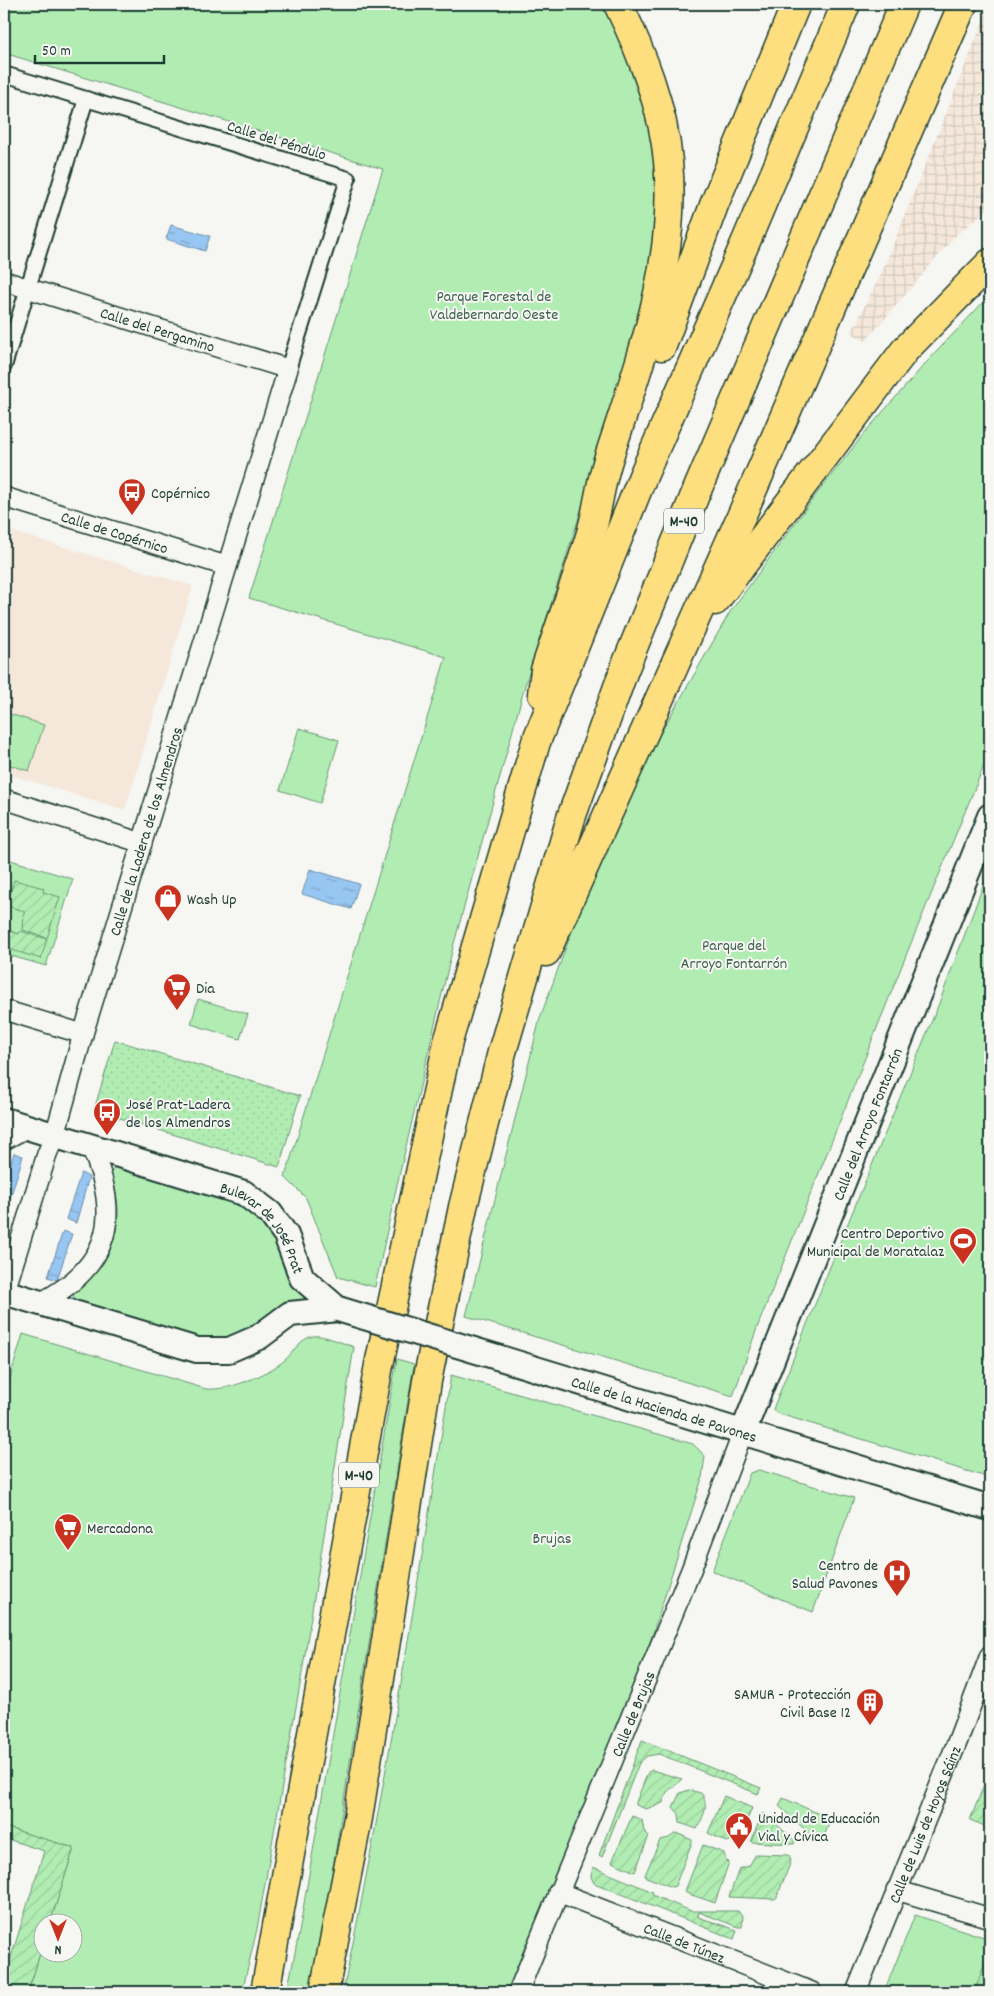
<svg xmlns="http://www.w3.org/2000/svg" width="994" height="1996" font-family="Dekko,sans-serif">
  <style>
    .built { fill: #f5e8db }
    .industrial { fill: url(#industrial-grid) }
    .grass { fill: url(#grass-dots); stroke: #689573 }
    .park { fill: #b1edb2; stroke: #689573 }
    .garden { fill: url(#garden-furrows); stroke: #689573 }
    .water { fill: url(#water-ripples); stroke: #688fa7 }
    .lines { fill: none; stroke-linecap: round; stroke-linejoin: round }
    .pedestrian-casing { stroke: #1f3d34; stroke-width: 18 }
    .minor-casing { stroke: #1f3d34; stroke-width: 22 }
    .tertiary-casing { stroke: #1f3d34; stroke-width: 28 }
    .motorway-casing { stroke: #1f3d34; stroke-width: 31 }
    .pedestrian { stroke: #f6f6f2; stroke-width: 14 }
    .minor { stroke: #f6f6f2; stroke-width: 19 }
    .tertiary { stroke: #f6f6f2; stroke-width: 24 }
    .motorway { stroke: #fddf80; stroke-width: 28 }
    .tertiary-bridge-casing { stroke: #1f3d34; stroke-width: 28; stroke-linecap: butt }
    .tertiary-bridge { stroke: #f6f6f2; stroke-width: 24 }
    .labels { text-anchor: middle; stroke-width: 4; stroke-linejoin: round; paint-order: stroke }
    .shield { fill: #f6f6f2; stroke: #60746d; stroke-width: 1 }
    .shield-label { font-size: 15px; font-weight: bold; fill: #1f3d34 }
    .street-label { font-size: 16px; fill: #1f3d34; stroke: #f6f6f2 }
    .park-label { font-size: 16px; fill: #3c604d; stroke: #f6f6f2 }
    .poi-label { font-size: 16px; fill: #1f3d34; stroke: #f6f6f2; text-anchor: start }
  </style>
  <defs>
    <pattern id="industrial-grid" width="8" height="8" patternUnits="userSpaceOnUse" patternTransform="scale(1.25)"><rect width="8" height="8" fill="#f5e8db"/><path d="M0 4h8M4 0v8" fill="none" stroke="#d2c8bd"/></pattern>
    <pattern id="grass-dots" width="8" height="8" patternUnits="userSpaceOnUse" patternTransform="scale(1.25)"><rect width="8" height="8" fill="#b1edb2"/><path d="M2 2h.1M6 6h.1" fill="none" stroke="#98cc9a" stroke-width="1.8" stroke-linecap="round"/></pattern>
    <pattern id="garden-furrows" width="10" height="10" patternUnits="userSpaceOnUse" patternTransform="scale(1.25)"><rect width="10" height="10" fill="#b1edb2"/><path d="M-1 1l2-2M0 10L10 0M9 11l2-2" fill="none" stroke="#98cc9a"/></pattern>
    <pattern id="water-ripples" width="26" height="14" patternUnits="userSpaceOnUse" patternTransform="scale(1.25)"><rect width="26" height="14" fill="#98c6f3"/><path d="M2 4q2-2 4 0t4 0M15 11q2-2 4 0t4 0" fill="none" stroke="#7ba2c6"/></pattern>
  </defs>
  <rect width="100%" height="100%" fill="#f6f6f2"/>
  <filter id="ink" filterUnits="userSpaceOnUse"><feTurbulence type="fractalNoise" baseFrequency=".02" numOctaves="2"/><feDisplacementMap in="SourceGraphic" scale="10" xChannelSelector="R" yChannelSelector="G"/><feConvolveMatrix kernelMatrix="1 2 1 2 8 2 1 2 1" color-interpolation-filters="sRGB"/></filter>
  <g filter="url(#ink)">
    <!-- built -->
    <polygon class="built" points="4,529 193,586 125,810 4,773"/>
    <!-- industrial -->
    <polygon class="industrial" points="990,4 990,207 956,235 866,341 851,333 882,272"/>
    <!-- grass -->
    <polygon class="grass" points="115,1040 300,1096 279,1167 94,1110"/>
    <!-- park -->
    <g class="park">
      <polygon points="4,4 602,4 619,38 644,109 652,144 657,192 656,245 634,346 526,682 453,947 396,1189 375,1287 338,1277 306,1198 285,1177 446,657 249,598 383,169 4,53"/>
      <polygon points="990,295 990,751 909,948 757,1328 733,1396 466,1316 540,1018 587,890 643,764 730,612 815,496 867,430 924,365"/>
      <polygon points="4,712 44,725 29,771 4,763"/>
      <polygon points="299,728 339,740 320,803 280,790"/>
      <polygon points="4,858 73,879 46,966 4,954"/>
      <polygon points="990,867 990,1478 776,1413 773,1409 838,1247 938,1006"/>
      <polygon points="198,999 248,1014 240,1039 191,1024"/>
      <path d="M115 1167 239 1204 253 1211 270 1229 277 1243 284 1269 305 1299C298 1301 289 1302 282 1305 271 1309 266 1317 257 1324 241 1337 221 1340 201 1341L75 1302 73 1295C98 1275 120 1244 118 1211 118 1198 114 1185 111 1172Z"/>
      <path d="M23 1334 206 1389C229 1391 267 1375 285 1360 294 1352 300 1338 314 1336 322 1334 345 1344 354 1347L302 1673 257 1929 242 1992H28L42 1947V1954H72V1924L50 1923 74 1848 4 1827V1398Z"/>
      <polygon points="397,1359 414,1364 326,1911 309,1992 287,1992 299,1933"/>
      <path d="M451 1375 693 1444 705 1456 702 1478 640 1674 513 1992H343C386 1788 418 1581 451 1375Z"/>
      <polygon points="759,1470 854,1498 813,1612 712,1571 750,1473"/>
      <polygon points="783,1798 831,1819 821,1844 779,1806"/>
      <polygon points="915,1915 990,1939 990,1992 884,1992"/>
    </g>
    <!-- garden -->
    <g class="garden">
      <polygon points="14,880 44,888 43,892 60,897 47,938 23,930 24,911 7,906"/>
      <polygon points="4,929 19,934 20,931 47,939 41,959 6,948 9,940 4,938"/>
      <polygon points="642,1740 761,1788 758,1794 659,1754 647,1756 639,1763 602,1857 599,1855"/>
      <polygon points="652,1770 682,1779 667,1792 663,1803 646,1809 636,1805 636,1802 648,1772"/>
      <polygon points="984,1785 990,1787 990,1828 970,1820"/>
      <path d="M689 1790 701 1793C710 1805 703 1817 697 1829L680 1823 679 1814 673 1807 680 1793Z"/>
      <polygon points="724,1796 752,1808 740,1837 727,1842 708,1833"/>
      <polygon points="764,1813 795,1841 794,1844 751,1842 762,1814"/>
      <polygon points="632,1816 642,1820 644,1831 649,1836 635,1872 612,1862"/>
      <polygon points="5,1827 74,1848 50,1923 42,1924 42,1947 28,1992 4,1992 4,1980 44,1851 4,1838"/>
      <polygon points="676,1833 692,1840 692,1842 675,1886 672,1887 646,1877 645,1875 660,1840 669,1838"/>
      <polygon points="703,1845 724,1853 726,1861 729,1862 715,1903 686,1893 685,1891"/>
      <polygon points="756,1854 789,1855 791,1861 777,1897 775,1899 729,1897 739,1869 749,1866"/>
      <polygon points="593,1867 653,1892 652,1895 691,1911 738,1911 743,1916 742,1927 738,1927 699,1912 698,1917 737,1930 734,1939 594,1883 591,1877"/>
      <polygon points="990,1949 990,1992 974,1992"/>
    </g>
    <!-- water -->
    <g class="water">
      <polygon points="171,225 210,236 205,251 166,239"/>
      <polygon points="310,869 359,884 351,909 302,894"/>
      <polygon points="14,1153 23,1156 9,1202 4,1200 4,1183"/>
      <polygon points="81,1173 89,1177 76,1223 66,1219"/>
      <polygon points="63,1231 72,1234 57,1280 48,1277"/>
    </g>
    <g class="lines">
      <!-- pedestrian casing -->
      <g class="pedestrian-casing">
        <g id="pedestrian">
          <polyline points="4,74 348,179 288,369"/>
          <polyline points="4,366 86,99"/>
        </g>
      </g>
      <!-- minor casing -->
      <g class="minor-casing">
        <g id="minor">
          <path id="s1" d="M4 281 288 369 83 1034 55 1135 47 1154 4 1294"/>
          <path id="s2" d="M4 497 226 566"/>
          <polyline points="4,799 142,843"/>
          <polyline points="4,1010 83,1034"/>
          <polyline points="4,1140 28,1127"/>
          <path d="M40 1303C110 1266 122 1218 91 1147"/>
          <polyline points="896,1890 990,1918"/>
          <path id="s3" d="M558 1892 812 1992"/>
          <path id="s4" d="M518 1992 691 1570 743 1432"/>
          <path id="s5" d="M856 1992 958 1740 990 1655"/>
        </g>
      </g>
      <!-- tertiary casing -->
      <g class="tertiary-casing">
        <g id="tertiary">
          <path id="s6" d="M4 1120 244 1193 270 1213 286 1235 302 1278 338 1309"/>
          <polyline points="4,1292 197,1350 229,1350 259,1337 290,1314 338,1309"/>
          <path id="s7" d="M497 1357 990 1508"/>
          <path id="s8" d="M743 1432 990 816"/>
        </g>
      </g>
      <!-- motorway casing -->
      <g class="motorway-casing">
        <g id="motorway">
          <polyline points="662,346 714,205 796,4"/>
          <polyline points="715,601 905,350 990,263"/>
          <path d="M542 694 545 670C560 624 577 579 591 533 598 509 600 484 608 460 639 363 678 265 668 161 663 106 642 53 618 4"/>
          <polyline points="546,952 740,519 963,4"/>
          <polyline points="265,1992 379,1365 448,1042 536,742 643,476 747,239 846,4"/>
          <polyline points="324,1992 358,1818 427,1381 463,1207 502,1052 571,818 624,670 695,495 904,4"/>
        </g>
      </g>
      <!-- pedestrian -->
      <use href="#pedestrian" class="pedestrian"/>
      <!-- minor -->
      <use href="#minor" class="minor"/>
      <!-- tertiary -->
      <use href="#tertiary" class="tertiary"/>
      <!-- motorway -->
      <use href="#motorway" class="motorway"/>
      <!-- tertiary-bridge casing -->
      <g class="tertiary-bridge-casing">
        <polyline id="tertiary-bridge" points="338,1309 497,1357"/>
      </g>
      <!-- tertiary-bridge -->
      <use href="#tertiary-bridge" class="tertiary-bridge"/>
    </g>
  </g>
  <!-- icons -->
  <defs>
    <g id="bus-pin" transform="scale(1.4375)"><path d="M0 17L-7.5 6A9.5 9.5 0 1 1 7.5 6Z" fill="#c8321e" stroke="#f6f6f2"/><path d="M-5-6H5V4H4V6H2V4H-2V6H-4V4H-5ZM-3.5-4V0h7V-4ZM-3.5 1.2v1.5H-2V1.2ZM2 1.2v1.5H3.5V1.2Z" fill="#fff"/></g>
    <g id="shop-pin" transform="scale(1.4375)"><path d="M0 17L-7.5 6A9.5 9.5 0 1 1 7.5 6Z" fill="#c8321e" stroke="#f6f6f2"/><path d="M-5-2.5h2.3a2.7 3.5 0 0 1 5.4 0H5L5.5 6h-11ZM-1.5-2.5h3a1.5 2.3 0 0 0-3 0Z" fill="#fff"/></g>
    <g id="supermarket-pin" transform="scale(1.4375)"><path d="M0 17L-7.5 6A9.5 9.5 0 1 1 7.5 6Z" fill="#c8321e" stroke="#f6f6f2"/><path d="M-6-5.5h2.5l.6 2H6L4.5 2H-2.5L-4.4-4H-6ZM-1.5 3.2a1.3 1.3 0 1 0 .1 0ZM3 3.2a1.3 1.3 0 1 0 .1 0Z" fill="#fff"/></g>
    <g id="stadium-pin" transform="scale(1.4375)"><path d="M0 17L-7.5 6A9.5 9.5 0 1 1 7.5 6Z" fill="#c8321e" stroke="#f6f6f2"/><path d="M0-5a6.5 5 0 1 0 0 10a6.5 5 0 1 0 0-10ZM-3.5-1.8h7v3.6h-7Z" fill="#fff"/></g>
    <g id="hospital-pin" transform="scale(1.4375)"><path d="M0 17L-7.5 6A9.5 9.5 0 1 1 7.5 6Z" fill="#c8321e" stroke="#f6f6f2"/><path d="M-5-5h3v3.5h4V-5h3V5h-3V1.5h-4V5h-3Z" fill="#fff"/></g>
    <g id="building-pin" transform="scale(1.4375)"><path d="M0 17L-7.5 6A9.5 9.5 0 1 1 7.5 6Z" fill="#c8321e" stroke="#f6f6f2"/><path d="M-4-6H4V6H1V3H-1V6H-4ZM-2.5-4.3h1.7v1.8h-1.7ZM.8-4.3h1.7v1.8H.8ZM-2.5-1h1.7V.8h-1.7ZM.8-1h1.7V.8H.8Z" fill="#fff"/></g>
    <g id="civic-pin" transform="scale(1.4375)"><path d="M0 17L-7.5 6A9.5 9.5 0 1 1 7.5 6Z" fill="#c8321e" stroke="#f6f6f2"/><path d="M-.6-6.5H3V-4.5H.6V-3L4-1V1h2V6H-6V1h2V-1L-.6-3ZM-1.2 2.5V6h2.4V2.5Z" fill="#fff"/></g>
  </defs>
  <g fill-rule="evenodd">
    <use href="#bus-pin" x="132" y="492"/>
    <use href="#shop-pin" x="168" y="898"/>
    <use href="#supermarket-pin" x="177" y="987"/>
    <use href="#bus-pin" x="107" y="1112"/>
    <use href="#stadium-pin" x="963" y="1241"/>
    <use href="#supermarket-pin" x="68" y="1527"/>
    <use href="#hospital-pin" x="897" y="1573"/>
    <use href="#building-pin" x="870" y="1702"/>
    <use href="#civic-pin" x="739" y="1826"/>
  </g>
  <g class="labels">
    <!-- shield labels -->
    <g class="shield">
      <rect x="664" y="508.5" width="40" height="25" rx="4"/>
      <rect x="339" y="1462.5" width="40" height="25" rx="4"/>
    </g>
    <g class="shield-label">
      <text x="684" y="526">M-40</text>
      <text x="359" y="1480">M-40</text>
    </g>
    <!-- street labels -->
    <g class="street-label">
      <text transform="translate(277 139) rotate(17)" y="6">Calle del Péndulo</text>
      <text dy="6" stroke="none"><textPath href="#s1" startOffset="161">Calle del Pergamino</textPath></text>
      <text dy="6" stroke="none"><textPath href="#s2" startOffset="116">Calle de Copérnico</textPath></text>
      <text transform="translate(145 831) rotate(-73)" y="6">Calle de la Ladera de los Almendros</text>
      <text dy="6" stroke="none"><textPath href="#s8" startOffset="332">Calle del Arroyo Fontarrón</textPath></text>
      <text dy="6" stroke="none"><textPath href="#s6" startOffset="289">Bulevar de José Prat</textPath></text>
      <text dy="6" stroke="none"><textPath href="#s7" startOffset="175">Calle de la Hacienda de Pavones</textPath></text>
      <text dy="6" stroke="none"><textPath href="#s4" startOffset="301">Calle de Brujas</textPath></text>
      <text dy="6" stroke="none"><textPath href="#s5" startOffset="181">Calle de Luis de Hoyos Sáinz</textPath></text>
      <text dy="6" stroke="none"><textPath href="#s3" startOffset="136">Calle de Túnez</textPath></text>
    </g>
    <!-- park labels -->
    <g class="park-label">
      <text x="494" y="301">Parque Forestal de<tspan x="494" dy="18">Valdebernardo Oeste</tspan></text>
      <text x="734" y="950">Parque del<tspan x="734" dy="18">Arroyo Fontarrón</tspan></text>
      <text x="552" y="1543">Brujas</text>
    </g>
    <!-- poi labels -->
    <g class="poi-label">
      <text x="151" y="498">Copérnico</text>
      <text x="187" y="904">Wash Up</text>
      <text x="196" y="993">Dia</text>
      <text x="126" y="1109">José Prat-Ladera<tspan x="126" dy="18">de los Almendros</tspan></text>
      <text x="944" y="1238" text-anchor="end">Centro Deportivo<tspan x="944" dy="18">Municipal de Moratalaz</tspan></text>
      <text x="87" y="1533">Mercadona</text>
      <text x="878" y="1570" text-anchor="end">Centro de<tspan x="878" dy="18">Salud Pavones</tspan></text>
      <text x="851" y="1699" text-anchor="end">SAMUR - Protección<tspan x="851" dy="18">Civil Base 12</tspan></text>
      <text x="758" y="1823">Unidad de Educación<tspan x="758" dy="18">Vial y Cívica</tspan></text>
    </g>
  </g>
  <!-- margin -->
  <rect width="994" height="1996" fill="none" stroke="#f6f6f2" stroke-width="20"/>
  <rect x="10" y="10" width="974" height="1976" fill="none" stroke="#1f3d34" stroke-width="2" filter="url(#ink)"/>
  <!-- north arrow -->
  <g transform="translate(58 1938) rotate(180)"><circle r="24" fill="#f6f6f2" stroke="#a0aca6"/>
  <path d="M0-4L9 19L0 12L-9 19Z" fill="#c8321e"/>
  <text y="-8" font-size="14" font-weight="bold" text-anchor="middle" fill="#1f3d34">N</text>
  </g>
  <!-- scale -->
  <path d="M35 55v8h129v-8" fill="none" stroke="#1f3d34" stroke-width="2.5"/>
  <text x="42" y="55" font-size="15" fill="#1f3d34" stroke="#f6f6f2" stroke-width="4" paint-order="stroke">50 m</text>
</svg>
